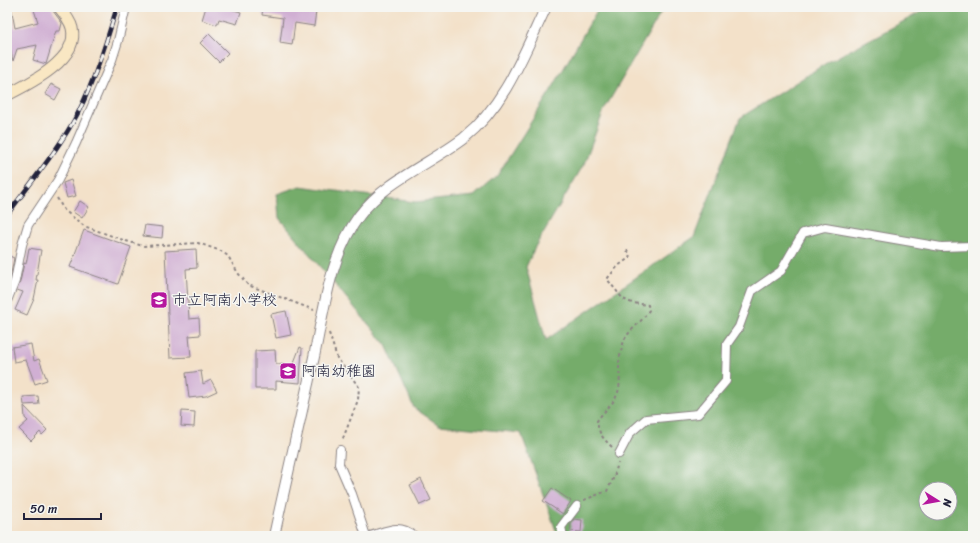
<svg xmlns="http://www.w3.org/2000/svg" width="980" height="543" font-family="Sriracha,'Klee One',sans-serif">
  <style>
    .forest { fill: #75ac6b; stroke: #4c6753; fill-rule: evenodd }
    .building { fill: #d0afd3 }
    .lines { fill: none; stroke-linecap: round; stroke-linejoin: round }
    .minor-casing { stroke: #8a8282; stroke-width: 10 }
    .tertiary-casing { stroke: #8a8282; stroke-width: 12 }
    .secondary-casing { stroke: #8a8282; stroke-width: 13 }
    .path { stroke: #8a8282; stroke-width: 2; stroke-dasharray: 3 3; stroke-linecap: butt }
    .minor { stroke: #fff; stroke-width: 8 }
    .tertiary { stroke: #fff; stroke-width: 10 }
    .secondary { stroke: #f9e7c3; stroke-width: 11 }
    .rail-casing { stroke: #22223b; stroke-width: 4.5 }
    .rail { stroke: #f6f6f2; stroke-width: 3; stroke-dasharray: 9; stroke-linecap: butt }
    .labels { text-anchor: middle; stroke-width: 3; stroke-linejoin: round; paint-order: stroke }
    .poi-label { font-size: 15px; fill: #22223b; stroke: #f6f6f2; text-anchor: start }
  </style>
  <rect width="100%" height="100%" fill="#f6f6f2"/>
  <filter id="ink" filterUnits="userSpaceOnUse"><feTurbulence type="fractalNoise" baseFrequency=".025" numOctaves="2"/><feDisplacementMap in="SourceGraphic" scale="8" xChannelSelector="R" yChannelSelector="G"/><feConvolveMatrix kernelMatrix="1 2 1 2 8 2 1 2 1" color-interpolation-filters="sRGB"/></filter>
  <filter id="wash" filterUnits="userSpaceOnUse"><feTurbulence type="fractalNoise" baseFrequency=".012" numOctaves="4" result="noise"/><feDisplacementMap in="SourceGraphic" scale="16" xChannelSelector="R" yChannelSelector="G"/><feGaussianBlur stdDeviation="0.9" result="paint"/><feColorMatrix in="noise" values="0 0 0 0 0 0 0 0 0 0 0 0 0 0 0 0 0 1.4 0 .05"/><feComposite in="paint" operator="in"/></filter>
  <g filter="url(#wash)">
    <rect width="100%" height="100%" fill="#f3e1c9"/>
    <!-- forest -->
    <path class="forest" d="M599 7H664L604 110 584 164 535 247 526 267 546 340 694 237 740 118 828 62 930 7H973V536H558L521 433 439 425 414 408 386 345 279 218 277 194 300 186 415 202 474 196 497 176 553 87ZM926 489H950V513H926Z"/>
    <g id="blocks">
      <!-- building -->
      <g class="building">
        <polygon points="7,7 11,7 15,28 38,22 33,7 52,7 53,11 62,23 60,31 56,31 46,64 33,60 37,45 17,49 13,61 7,35"/>
        <polygon points="206,7 223,7 241,12 237,24 219,19 217,25 202,20"/>
        <polygon points="263,7 279,7 279,9 304,12 304,9 316,11 314,26 295,23 292,45 280,43 283,18 262,15"/>
        <polygon points="209,34 228,53 219,62 200,43"/>
        <polygon points="51,84 61,89 55,100 45,94"/>
        <polygon points="71,180 76,196 67,198 63,183"/>
        <polygon points="80,201 89,207 82,218 73,212"/>
        <polygon points="145,225 163,227 162,238 143,236"/>
        <polygon points="84,230 131,247 118,284 70,267"/>
        <polygon points="29,248 41,250 36,280 38,280 34,299 27,315 15,310 23,292 17,290 20,282 24,263 26,264"/>
        <polygon points="196,249 197,268 186,269 189,319 199,318 200,335 189,336 191,357 170,358 165,251"/>
        <polygon points="7,255 14,258 10,279 7,278"/>
        <polygon points="286,311 291,335 276,338 271,314"/>
        <polygon points="31,344 34,361 39,359 47,380 35,384 26,360 14,362 12,347"/>
        <polygon points="300,347 302,348 300,383 276,381 276,389 255,389 255,351 275,350 276,364 293,365"/>
        <polygon points="201,371 203,384 211,380 217,391 206,396 189,398 186,373"/>
        <polygon points="38,396 39,404 24,405 23,397"/>
        <polygon points="24,406 47,430 42,435 40,432 31,441 19,429 28,421 25,418"/>
        <polygon points="182,411 195,412 194,427 181,426"/>
        <polygon points="421,479 431,500 420,505 410,485"/>
        <polygon points="552,488 571,501 563,514 543,501"/>
        <polygon points="574,519 582,520 581,532 570,531 571,523"/>
      </g>
    </g>
  </g>
  <g filter="url(#ink)">
    <use href="#blocks" fill-opacity="0" stroke="#8a8282" stroke-width="1"/>
    <g class="lines">
      <!-- minor casing -->
      <g class="minor-casing">
        <g id="minor">
          <polyline points="7,301 15,281 22,245 28,225 58,180 76,143 112,60 118,41 126,7"/>
          <polyline points="340,450 339,464 352,494 366,536"/>
          <polyline points="619,454 630,433 646,419 698,414 726,381 727,344 739,327 752,291 781,271 803,233 825,227 941,247 973,246"/>
          <path d="M370 536C387 531 399 523 414 536"/>
          <polyline points="563,536 561,527 577,506"/>
        </g>
      </g>
      <!-- tertiary casing -->
      <g class="tertiary-casing">
        <path id="tertiary" d="M274 536C287 476 301 416 314 357 324 309 330 256 359 216 385 181 430 164 464 138 505 105 524 53 546 7"/>
      </g>
      <!-- secondary casing -->
      <g class="secondary-casing">
        <path id="secondary" d="M7 95C29 84 80 59 72 28 70 20 64 13 59 7"/>
      </g>
      <!-- path -->
      <g class="path">
        <polyline points="57,198 64,210 84,226 126,241 143,246 198,243 221,251 228,256 238,273 248,285 314,310"/>
        <polyline points="329,333 337,358 359,387 358,400 342,441"/>
        <path d="M612 447C603 438 599 435 597 421 603 411 614 405 618 392 621 383 619 374 619 365 619 358 622 347 624 341 628 330 643 322 649 310L648 305 632 303 623 299 607 279 618 266 629 258 630 254 625 248"/>
        <polyline points="584,500 607,491 614,477 618,463"/>
      </g>
      <!-- minor -->
      <use href="#minor" class="minor"/>
      <!-- tertiary -->
      <use href="#tertiary" class="tertiary"/>
      <!-- secondary -->
      <use href="#secondary" class="secondary"/>
      <!-- rail casing -->
      <g class="rail-casing">
        <path id="rail" d="M7 215C31 182 59 149 78 113 95 79 106 43 117 7"/>
      </g>
      <!-- rail -->
      <use href="#rail" class="rail"/>
    </g>
  </g>
  <!-- icons -->
  <defs>
    <g id="school-square" transform="scale(0.9)"><rect x="-9" y="-9" width="18" height="18" rx="4" fill="#b5179e" stroke="#f6f6f2"/><path d="M0-5L7-2L0 1L-7-2ZM-4 1L0 2.5L4 1V4Q0 6-4 4Z" fill="#fff"/></g>
  </defs>
  <g fill-rule="evenodd">
    <use href="#school-square" x="159" y="300"/>
    <use href="#school-square" x="288" y="371"/>
  </g>
  <g class="labels">
    <!-- poi labels -->
    <g class="poi-label">
      <text x="172" y="305">市立阿南小学校</text>
      <text x="301" y="376">阿南幼稚園</text>
    </g>
  </g>
  <!-- margin -->
  <rect width="980" height="543" fill="none" stroke="#f6f6f2" stroke-width="24"/>
  <!-- north arrow -->
  <g transform="translate(938 501) rotate(101)"><circle r="19" fill="#f6f6f2" stroke="#a1a1a9"/>
  <path d="M0-3L7 15L0 10L-7 15Z" fill="#b5179e"/>
  <text y="-6" font-size="11" font-weight="bold" text-anchor="middle" fill="#22223b">N</text>
  </g>
  <!-- scale -->
  <path d="M24 513v6h77v-6" fill="none" stroke="#22223b" stroke-width="2"/>
  <text x="30" y="513" font-size="12" fill="#22223b" stroke="#f6f6f2" stroke-width="3" paint-order="stroke">50 m</text>
</svg>
